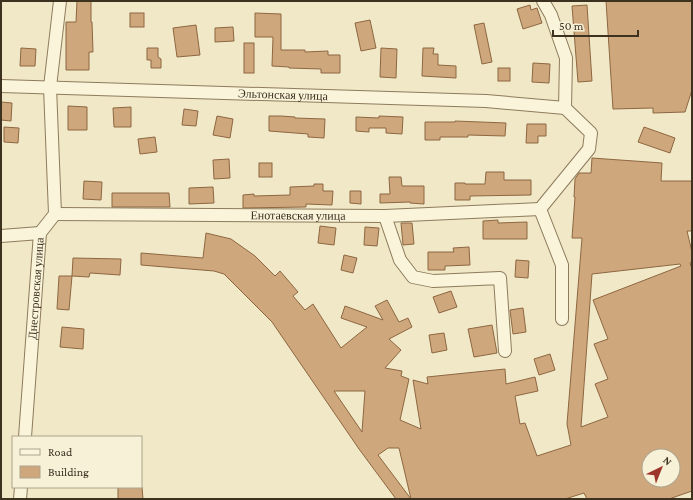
<svg xmlns="http://www.w3.org/2000/svg" width="693" height="500" font-family="'Crimson Pro',serif">
  <style>
    .building { fill: #cfa77c; stroke: #8d6741; fill-rule: evenodd }
    .lines { fill: none; stroke-linecap: round; stroke-linejoin: round }
    .minor-casing { stroke: #8d7b5c; stroke-width: 14 }
    .minor { stroke: #faf4db; stroke-width: 12 }
    .labels { text-anchor: middle; stroke-width: 4; stroke-linejoin: round; paint-order: stroke }
    .street-label { font-size: 12px; fill: #3d3120; stroke: #f7f1d7 }
  </style>
  <rect width="100%" height="100%" fill="#f0e8c7"/>
  <!-- building -->
  <g class="building">
    <polygon points="77,1 91,1 91,22 92,22 93,52 89,52 89,70 66,70 66,22 76,22"/>
    <polygon points="606,1 692,1 692,90 685,112 653,113 653,108 613,109"/>
    <polygon points="530,5 531,10 537,8 542,23 523,29 517,9"/>
    <polygon points="587,5 592,81 578,82 572,6"/>
    <rect x="130" y="13" width="14" height="14"/>
    <polygon points="255,13 281,14 281,50 305,50 305,52 328,51 328,55 340,55 340,73 321,73 321,69 289,68 289,67 272,66 273,37 255,37"/>
    <polygon points="370,20 376,48 361,51 355,23"/>
    <polygon points="484,23 492,62 482,64 474,25"/>
    <polygon points="196,25 200,55 177,57 173,28"/>
    <polygon points="233,27 234,41 215,42 215,28"/>
    <rect x="244" y="43" width="10" height="30"/>
    <polygon points="21,48 36,49 35,66 20,66"/>
    <polygon points="147,48 158,48 158,57 161,59 161,68 151,68 151,60 147,60"/>
    <polygon points="381,48 397,49 396,78 380,77"/>
    <polygon points="423,48 434,48 433,54 438,54 438,65 456,66 456,78 422,76"/>
    <polygon points="533,63 550,64 549,83 532,82"/>
    <rect x="498" y="68" width="12" height="13"/>
    <polygon points="1,102 12,103 11,121 1,120"/>
    <polygon points="68,106 87,107 87,130 68,130"/>
    <polygon points="131,107 131,127 114,127 113,108"/>
    <polygon points="184,109 198,111 196,126 182,125"/>
    <polygon points="217,116 233,119 230,138 213,135"/>
    <polygon points="269,116 281,116 295,117 295,118 325,119 324,138 308,137 308,134 269,131"/>
    <polygon points="379,116 403,117 402,134 386,133 386,128 369,128 369,132 356,131 356,117 379,118"/>
    <polygon points="455,121 506,123 505,136 468,135 468,137 440,137 440,140 425,140 425,122 455,122"/>
    <polygon points="527,124 546,124 546,136 538,136 538,143 526,143"/>
    <polygon points="4,127 19,128 18,143 4,142"/>
    <polygon points="644,127 675,138 670,153 638,142"/>
    <polygon points="155,137 157,152 140,154 138,139"/>
    <path d="M592 158 662 163 661 181H692V231H687L692 252V261L690 263 692 269V491L669 499H587L584 493 565 499H411L399 448H388L378 455 411 499H396L359 449 272 322 224 274 214 271 141 265V253L203 258 206 233 231 239 255 256 275 276 280 271 298 292 293 296 305 310 313 304 341 348 367 327 341 318 345 306 383 320 375 306 387 300 399 322 408 318 412 327 389 339 401 350 385 368 402 371 401 376 409 379 400 420 421 429 413 380 428 384 427 377 505 369 506 384 535 377 538 391 515 396 520 424 525 423 537 456 571 445 567 424 582 238H572L575 197H574L575 179 579 173H591ZM680 264 681 266 593 300 608 339 594 344 608 379 595 384 608 417 581 427 592 274ZM334 391H365L362 432ZM649 456H673V480H649Z"/>
    <polygon points="229,159 230,178 214,179 213,160"/>
    <rect x="259" y="163" width="13" height="14"/>
    <polygon points="486,172 504,172 504,180 531,180 531,195 470,196 470,200 455,200 455,183 465,183 465,184 485,184"/>
    <polygon points="389,177 401,177 402,186 424,186 424,204 410,203 410,202 380,203 380,194 390,194"/>
    <polygon points="84,181 102,182 101,200 83,199"/>
    <polygon points="314,184 323,184 323,191 333,191 332,205 306,204 306,207 243,208 243,195 254,194 254,196 290,195 290,187 314,186"/>
    <polygon points="213,187 214,203 189,204 189,188"/>
    <polygon points="350,191 361,191 361,204 350,203"/>
    <polygon points="112,193 169,193 170,207 112,207"/>
    <polygon points="498,220 498,223 527,222 527,239 483,239 483,221"/>
    <polygon points="401,223 412,223 414,244 403,245"/>
    <polygon points="320,226 336,228 334,245 318,243"/>
    <polygon points="365,227 379,228 377,246 364,245"/>
    <polygon points="469,247 470,265 445,266 445,270 428,270 428,252 454,252 453,248"/>
    <polygon points="344,255 357,258 353,273 341,270"/>
    <polygon points="73,258 121,259 120,275 90,273 89,277 72,276"/>
    <polygon points="516,260 529,261 528,278 515,277"/>
    <polygon points="59,276 72,276 69,310 57,309"/>
    <polygon points="451,291 457,307 439,313 433,297"/>
    <polygon points="523,308 526,332 513,334 510,310"/>
    <polygon points="492,325 497,353 474,357 468,329"/>
    <polygon points="62,327 84,329 83,349 60,347"/>
    <polygon points="444,333 447,350 432,353 429,335"/>
    <polygon points="550,354 555,370 539,375 534,359"/>
    <polygon points="118,487 142,487 143,499 118,499"/>
  </g>
  <g class="lines">
    <!-- minor casing -->
    <g class="minor-casing">
      <g id="minor">
        <path id="s1" d="M1 86 486 101 565 108"/>
        <polyline points="540,209 589,149 591,133 565,108 566,58 551,15 543,1"/>
        <polyline points="540,209 562,265 562,319"/>
        <path id="s2" d="M55 214 385 216 540 209"/>
        <polyline points="385,216 400,260 413,277 433,281 500,278 505,351"/>
        <polyline points="1,236 40,233"/>
        <path id="s3" d="M25 437 40 233 55 214 50 87 60 1"/>
        <polyline points="20,499 21,487"/>
      </g>
    </g>
    <!-- minor -->
    <use href="#minor" class="minor"/>
  </g>
  <g class="labels">
    <!-- street labels -->
    <g class="street-label">
      <text dy="4" stroke="none"><textPath href="#s1" startOffset="282">Эльтонская улица</textPath></text>
      <text dy="4" stroke="none"><textPath href="#s2" startOffset="243">Енотаевская улица</textPath></text>
      <text dy="4" stroke="none"><textPath href="#s3" startOffset="149">Днестровская улица</textPath></text>
    </g>
  </g>
  <!-- border -->
  <rect width="693" height="500" fill="none" stroke="#3d3120" stroke-width="4"/>
  <!-- legend -->
  <rect x="12" y="436" width="130" height="52" fill="#f7f1d7" stroke="#ada48e"/>
  <rect x="20" y="449" width="20" height="6" fill="#faf4db" stroke="#ada48e"/>
  <text x="48" y="456" font-size="12" fill="#3d3120">Road</text>
  <rect x="20" y="466" width="20" height="12" fill="#cfa77c" stroke="#ada48e"/>
  <text x="48" y="476" font-size="12" fill="#3d3120">Building</text>
  <!-- north arrow -->
  <g transform="translate(661 468) rotate(43)"><circle r="19" fill="#f7f1d7" stroke="#ada48e"/>
  <path d="M0-3L7 15L0 10L-7 15Z" fill="#9e352a"/>
  <text y="-6" font-size="11" font-weight="bold" text-anchor="middle" fill="#3d3120">N</text>
  </g>
  <!-- scale -->
  <path d="M553 30v6h85v-6" fill="none" stroke="#3d3120" stroke-width="2"/>
  <text x="559" y="30" font-size="12" fill="#3d3120" stroke="#f7f1d7" stroke-width="3" paint-order="stroke">50 m</text>
</svg>
